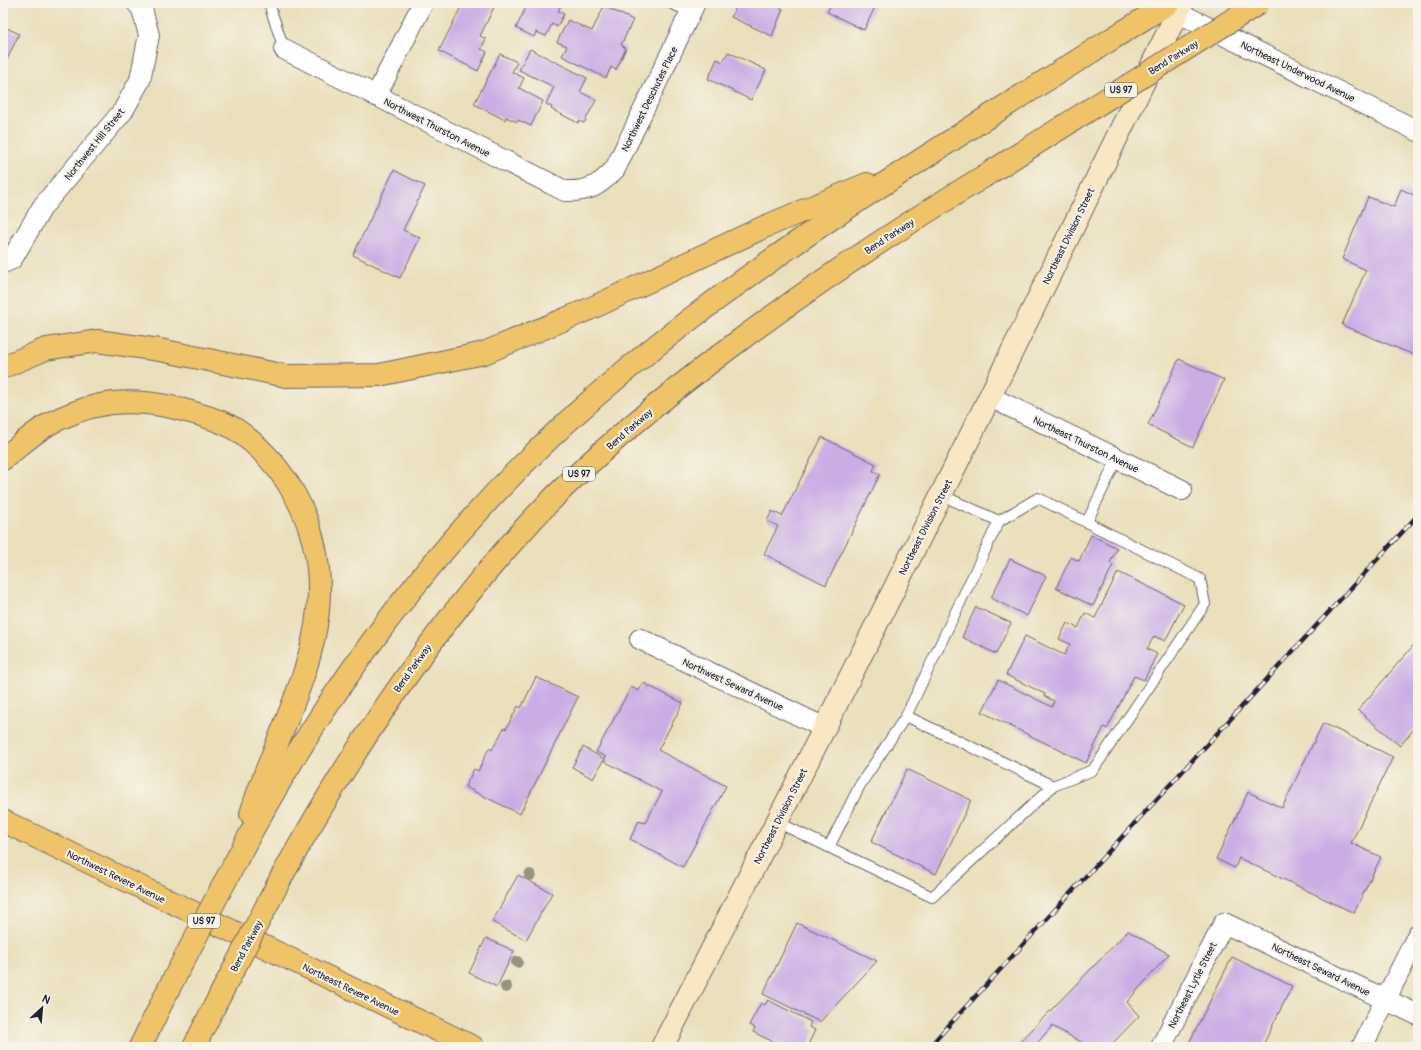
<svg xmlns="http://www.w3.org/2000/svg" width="1421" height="1050" font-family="Pangolin,sans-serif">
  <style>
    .building { fill: #cbade5 }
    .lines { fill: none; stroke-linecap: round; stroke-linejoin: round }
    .lane-casing { stroke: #686468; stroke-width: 12 }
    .street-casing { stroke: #686468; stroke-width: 22 }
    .secondary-casing { stroke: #686468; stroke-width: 24 }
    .primary-casing { stroke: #686468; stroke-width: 24 }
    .highway-casing { stroke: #686468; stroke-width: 24 }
    .lane { stroke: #fff; stroke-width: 10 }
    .street { stroke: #fff; stroke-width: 20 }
    .secondary { stroke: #f9e7c3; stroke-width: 22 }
    .primary { stroke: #efc469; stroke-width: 22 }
    .highway { stroke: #efc469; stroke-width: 22 }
    .rail-casing { stroke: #22223b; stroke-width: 4.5 }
    .rail { stroke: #f7f3e8; stroke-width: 3; stroke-dasharray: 9; stroke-linecap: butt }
    .highway-bridge-casing { stroke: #686468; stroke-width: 24; stroke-linecap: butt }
    .highway-bridge { stroke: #efc469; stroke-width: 22 }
    .tree { fill: #949580 }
    .labels { text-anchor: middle; stroke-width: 4; stroke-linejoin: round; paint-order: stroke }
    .shield { fill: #f7f3e8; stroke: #62616f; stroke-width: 1 }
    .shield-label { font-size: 9px; font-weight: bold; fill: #22223b }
    .street-label { font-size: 10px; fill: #22223b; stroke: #f7f3e8 }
  </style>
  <rect width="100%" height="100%" fill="#f7f3e8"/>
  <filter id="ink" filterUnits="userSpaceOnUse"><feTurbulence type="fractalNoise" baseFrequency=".025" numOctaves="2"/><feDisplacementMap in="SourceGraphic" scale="8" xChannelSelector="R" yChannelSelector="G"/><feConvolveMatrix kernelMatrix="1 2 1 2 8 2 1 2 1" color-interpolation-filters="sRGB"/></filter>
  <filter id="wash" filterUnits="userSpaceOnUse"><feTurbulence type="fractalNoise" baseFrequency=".012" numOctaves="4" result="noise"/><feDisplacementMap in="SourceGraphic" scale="16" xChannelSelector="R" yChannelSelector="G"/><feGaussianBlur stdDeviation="0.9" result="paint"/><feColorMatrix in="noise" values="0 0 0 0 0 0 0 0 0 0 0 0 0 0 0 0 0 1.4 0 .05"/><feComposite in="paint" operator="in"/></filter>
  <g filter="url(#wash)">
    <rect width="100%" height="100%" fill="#eadfbb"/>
    <g id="blocks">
      <!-- building -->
      <g class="building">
        <polygon points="463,3 496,3 480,36 486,39 481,49 487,52 478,71 439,51"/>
        <polygon points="528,3 562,3 558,11 564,14 557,27 552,24 546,36 536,32 534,37 516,28"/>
        <polygon points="738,3 770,3 783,9 772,36 731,17"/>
        <polygon points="832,3 877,3 864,30 827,12"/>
        <polygon points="604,6 633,20 621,45 626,48 616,70 611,67 606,78 562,56 567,46 557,42 568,20 592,31"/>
        <polygon points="3,26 19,34 3,68"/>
        <polygon points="530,49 587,78 580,92 596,100 584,123 579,121 578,123 551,109 552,107 546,104 554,87 519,70"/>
        <polygon points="728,52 766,70 751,100 708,79 717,59 723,62"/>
        <polygon points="500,54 517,62 512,72 524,78 519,88 543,101 531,126 518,120 517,122 506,117 505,120 474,104"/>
        <polygon points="394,170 425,186 403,230 420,238 400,278 353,255"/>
        <polygon points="1401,189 1418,197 1418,346 1414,355 1342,325 1366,270 1342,259 1368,197 1394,207"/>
        <polygon points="1179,359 1224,380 1193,447 1148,425"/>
        <polygon points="822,437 876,464 873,471 880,474 826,585 764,554 778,526 767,521 772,511 782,516"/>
        <polygon points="1091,535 1117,548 1110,563 1113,565 1093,606 1056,588 1071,557 1079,561"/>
        <polygon points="1010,559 1046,576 1027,616 991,598"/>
        <polygon points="1118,572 1184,604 1165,641 1154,636 1147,649 1157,654 1144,680 1134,676 1107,729 1104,727 1086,763 982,712 998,680 1052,707 1054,701 1044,696 1045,694 1006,675 1025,636 1064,655 1070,644 1059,639 1067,623 1078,628 1085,613 1095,618"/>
        <polygon points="976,607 1011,623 996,654 962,637"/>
        <polygon points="1418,640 1418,724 1400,746 1358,710"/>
        <polygon points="536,677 578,697 520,814 465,787 474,769 478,771 489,748 492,750 504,728 506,729 518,706 521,708"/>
        <polygon points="643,683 683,703 658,750 726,786 683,867 630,839 639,821 645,823 662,792 604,761 606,757 596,752 631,687 639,691"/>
        <polygon points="1323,723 1393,757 1351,843 1381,857 1354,913 1239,858 1235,868 1216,859 1248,792 1282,808"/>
        <polygon points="583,747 604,759 593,779 572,767"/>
        <polygon points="907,769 971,800 936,874 871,842"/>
        <polygon points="518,875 552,893 526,940 492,922"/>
        <polygon points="797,923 877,961 820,1022 763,994"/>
        <polygon points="1128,931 1169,954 1127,1002 1139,1016 1109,1047 1090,1047 1052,1026 1034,1047 1022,1047 1017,1045"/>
        <polygon points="486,938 514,951 497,987 469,973"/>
        <polygon points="1232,957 1292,986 1262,1047 1187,1047"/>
        <polygon points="768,1000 811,1022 809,1027 815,1030 807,1047 784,1047 753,1032 755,1028 749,1025 761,1003 765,1005"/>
      </g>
    </g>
  </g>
  <g filter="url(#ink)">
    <use href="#blocks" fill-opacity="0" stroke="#686468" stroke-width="1"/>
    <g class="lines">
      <!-- lane casing -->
      <g class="lane-casing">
        <g id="lane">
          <polyline points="270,3 271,10 284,49"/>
          <polyline points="670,3 691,12"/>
          <polyline points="999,521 906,716 1053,786"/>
          <polyline points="1087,522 1117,459"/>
          <polyline points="777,822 932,897 1053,786 1093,770 1205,604 1200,579 1038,498 999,521 941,495"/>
          <polyline points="829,847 860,785 906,716"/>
        </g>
      </g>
      <!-- street casing -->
      <g class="street-casing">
        <g id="street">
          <polyline points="1177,12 1418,131"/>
          <path d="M284 49 565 191C589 192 599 186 615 169L695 3"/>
          <polyline points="376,96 423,3"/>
          <polyline points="3,263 12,259 43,206 123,111 140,80 149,35 142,9 137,3"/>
          <polyline points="990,397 1182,490"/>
          <polyline points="640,639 825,728"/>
          <polyline points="1161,1047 1224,923 1418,1015"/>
          <polyline points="1362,1047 1418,934"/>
        </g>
      </g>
      <!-- secondary casing -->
      <g class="secondary-casing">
        <path id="secondary" d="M662 1047C840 701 1013 353 1182 3"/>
      </g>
      <!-- primary casing -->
      <g class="primary-casing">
        <polyline id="primary" points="3,821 473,1047"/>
      </g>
      <!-- highway casing -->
      <g class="highway-casing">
        <g id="highway">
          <polyline points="3,367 46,349 97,341 160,350 286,376 379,375 484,353 594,307 764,227 867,184"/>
          <path d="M3 459C17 448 33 433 49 424 59 418 85 408 96 406 121 400 147 402 171 407 188 411 219 419 235 429 287 464 319 525 319 588 320 666 273 740 251 814"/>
          <path d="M239 855C324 694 434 545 568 421 647 348 734 285 822 225 936 148 1053 76 1169 3"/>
          <path d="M282 876C353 748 434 626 534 518 596 452 667 394 740 340 818 282 899 228 983 177"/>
          <polyline points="140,1047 170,986"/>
          <polyline points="194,1047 214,1007"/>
        </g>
      </g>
      <!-- lane -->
      <use href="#lane" class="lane"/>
      <!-- street -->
      <use href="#street" class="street"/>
      <!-- secondary -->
      <use href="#secondary" class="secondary"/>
      <!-- primary -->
      <use href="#primary" class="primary"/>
      <!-- highway -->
      <use href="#highway" class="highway"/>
      <!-- rail casing -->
      <g class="rail-casing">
        <polyline id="rail" points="929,1047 1418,515"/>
      </g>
      <!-- rail -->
      <use href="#rail" class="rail"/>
      <!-- highway-bridge casing -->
      <g class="highway-bridge-casing">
        <g id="highway-bridge">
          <polyline points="983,177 1259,3"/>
          <polyline points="170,986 239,855"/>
          <polyline points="214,1007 282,876"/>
        </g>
      </g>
      <!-- highway-bridge -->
      <use href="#highway-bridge" class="highway-bridge"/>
    </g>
    <!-- trees -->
    <g class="tree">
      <circle cx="530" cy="875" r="6"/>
      <circle cx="517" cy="962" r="6"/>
      <circle cx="506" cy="987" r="6"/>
    </g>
  </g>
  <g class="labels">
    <!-- shield labels -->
    <g class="shield">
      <rect x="1105" y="83" width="32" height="14" rx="3"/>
      <rect x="563" y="467" width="32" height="14" rx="3"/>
      <rect x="188" y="914" width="32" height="14" rx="3"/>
    </g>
    <g class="shield-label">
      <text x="1121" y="93">US 97</text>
      <text x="579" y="477">US 97</text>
      <text x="204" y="924">US 97</text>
    </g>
    <!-- street labels -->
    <g class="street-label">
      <text transform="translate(1173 57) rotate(-32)" y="4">Bend Parkway</text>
      <text transform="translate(1298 71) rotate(26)" y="4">Northeast Underwood Avenue</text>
      <text transform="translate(649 99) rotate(-64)" y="4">Northwest Deschutes Place</text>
      <text transform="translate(437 127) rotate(27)" y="4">Northwest Thurston Avenue</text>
      <text transform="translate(94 144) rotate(-51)" y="4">Northwest Hill Street</text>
      <text transform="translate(889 236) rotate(-33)" y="4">Bend Parkway</text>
      <text transform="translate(1068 236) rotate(-64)" y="4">Northeast Division Street</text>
      <text transform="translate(629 429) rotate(-41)" y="4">Bend Parkway</text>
      <text transform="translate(1086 444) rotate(26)" y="4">Northeast Thurston Avenue</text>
      <text transform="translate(925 527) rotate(-63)" y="4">Northeast Division Street</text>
      <text transform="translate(412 668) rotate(-54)" y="4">Bend Parkway</text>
      <text transform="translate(733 684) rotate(25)" y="4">Northwest Seward Avenue</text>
      <text transform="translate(780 816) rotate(-63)" y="4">Northeast Division Street</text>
      <text transform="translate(116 876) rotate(26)" y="4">Northwest Revere Avenue</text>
      <text transform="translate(246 946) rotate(-62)" y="4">Bend Parkway</text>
      <text transform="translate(1321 969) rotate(26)" y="4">Northeast Seward Avenue</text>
      <text transform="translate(1192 985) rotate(-63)" y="4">Northeast Lytle Street</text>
      <text transform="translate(351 989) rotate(26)" y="4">Northeast Revere Avenue</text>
    </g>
  </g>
  <!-- margin -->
  <rect width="1421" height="1050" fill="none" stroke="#f7f3e8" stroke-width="16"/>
  <!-- north arrow -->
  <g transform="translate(42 1008) rotate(26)" stroke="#f7f3e8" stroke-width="3" paint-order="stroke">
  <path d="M0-3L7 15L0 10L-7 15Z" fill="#22223b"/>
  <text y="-6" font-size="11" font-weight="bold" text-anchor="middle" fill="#22223b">N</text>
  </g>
</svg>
